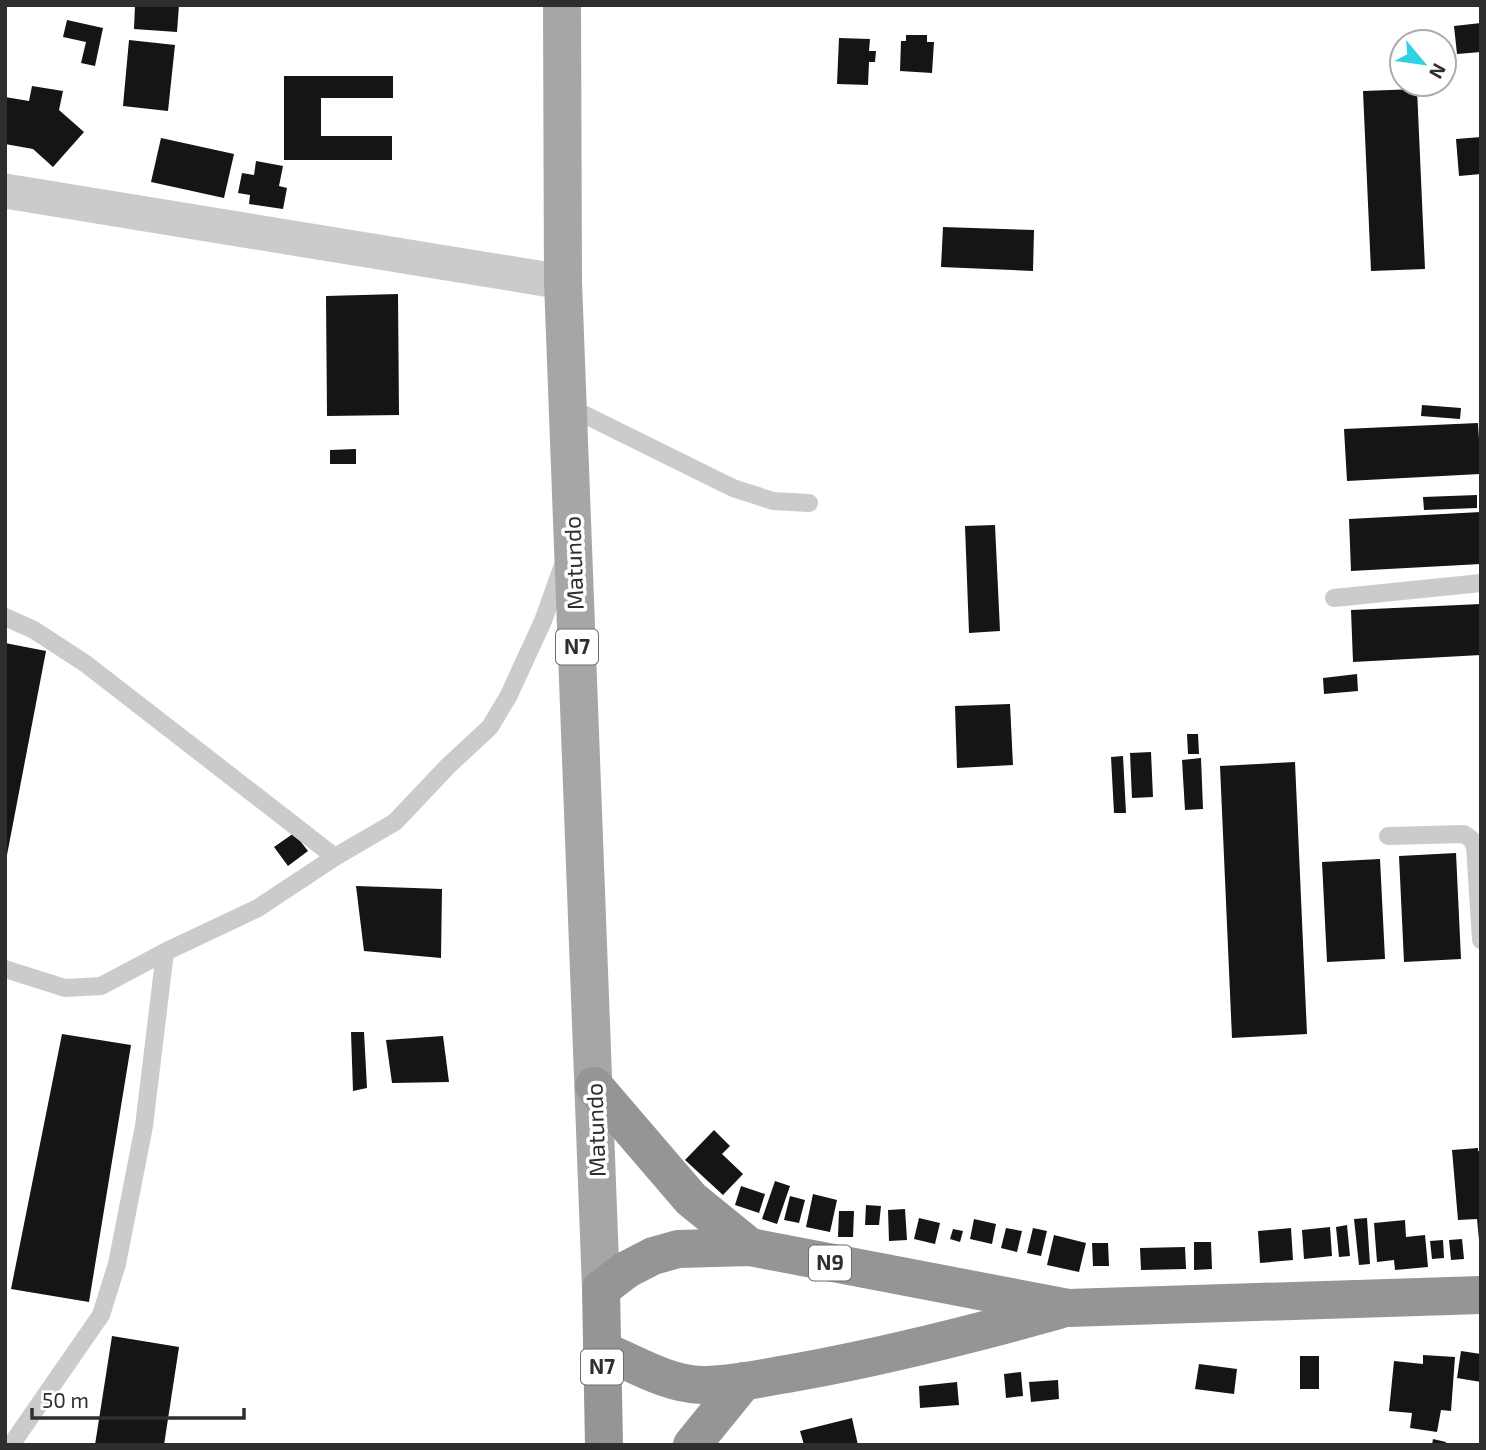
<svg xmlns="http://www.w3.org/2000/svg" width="1486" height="1450" font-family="'Exo 2',sans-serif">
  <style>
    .building { fill: #151515 }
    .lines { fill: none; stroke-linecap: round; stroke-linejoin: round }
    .lane { stroke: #cbcbcb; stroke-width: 18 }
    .street { stroke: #cbcbcb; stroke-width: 35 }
    .primary { stroke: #a6a6a6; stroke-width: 38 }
    .highway { stroke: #959595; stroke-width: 38 }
    .labels { text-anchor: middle; stroke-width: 7; stroke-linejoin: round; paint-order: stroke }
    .shield { fill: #fff; stroke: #6d6d6d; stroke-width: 2 }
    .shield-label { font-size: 21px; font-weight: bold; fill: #2e2e2e }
    .street-label { font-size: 23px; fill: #2e2e2e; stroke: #fff }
  </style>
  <rect width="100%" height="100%" fill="#fff"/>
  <!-- building -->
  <g class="building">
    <polygon points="135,5 179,5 177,32 134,29"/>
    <polygon points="67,20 103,28 95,66 81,63 86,42 63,37"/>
    <polygon points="1481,23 1481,52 1457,54 1454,26"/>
    <polygon points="906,35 927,35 927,42 934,42 932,73 900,71 901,41 906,41"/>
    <polygon points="839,38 870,39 869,51 876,51 875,62 869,62 868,85 837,84"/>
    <polygon points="129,40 175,45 168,111 123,106"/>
    <polygon points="284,76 393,76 393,98 321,98 321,136 392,136 392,160 284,160"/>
    <polygon points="32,86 63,91 59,110 84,132 53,167 33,149 5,144 5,97 29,101"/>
    <polygon points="1417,89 1425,269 1371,271 1363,91"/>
    <polygon points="1481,137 1481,174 1459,176 1456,139"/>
    <polygon points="161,138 234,154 224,198 151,182"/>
    <polygon points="256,161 283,166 279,186 287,188 283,209 249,204 250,195 238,193 242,173 254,175"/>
    <polygon points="943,227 1034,230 1033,271 941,267"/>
    <polygon points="398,294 399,415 327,416 326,296"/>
    <polygon points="1422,405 1461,408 1460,419 1421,416"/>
    <polygon points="1478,423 1479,439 1481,439 1480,474 1347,481 1344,429"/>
    <polygon points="356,449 356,464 330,464 330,450"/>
    <polygon points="1477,495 1477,508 1424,510 1423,497"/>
    <polygon points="1481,512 1481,564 1351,571 1349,519"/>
    <polygon points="995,525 1000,631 969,633 965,526"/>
    <polygon points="1481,604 1481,655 1353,662 1351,610"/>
    <polygon points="5,643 46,651 7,855 5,855"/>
    <polygon points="1357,674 1358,691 1324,694 1323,678"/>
    <polygon points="1010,704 1013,765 957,768 955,706"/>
    <polygon points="1187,734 1198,734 1199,754 1188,754"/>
    <polygon points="1151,752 1153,797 1132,798 1130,753"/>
    <polygon points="1123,756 1126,813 1114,813 1111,757"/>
    <polygon points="1201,758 1203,809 1185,810 1182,760"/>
    <polygon points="1295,762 1307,1034 1232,1038 1220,766"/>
    <polygon points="294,833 308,851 288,866 274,847"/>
    <polygon points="1456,853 1461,959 1404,962 1399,856"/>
    <polygon points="1380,859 1385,959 1327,962 1322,862"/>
    <polygon points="356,886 442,889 441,958 364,951"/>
    <polygon points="351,1032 364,1032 367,1088 353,1091"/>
    <polygon points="62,1034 131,1045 89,1302 11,1289"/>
    <polygon points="443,1036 449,1082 392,1083 386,1040"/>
    <polygon points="714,1130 730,1146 722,1154 743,1174 723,1195 685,1160"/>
    <polygon points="1478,1148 1478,1151 1481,1151 1481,1240 1479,1240 1477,1219 1458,1220 1452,1150"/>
    <polygon points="775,1181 790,1186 777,1224 762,1219"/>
    <polygon points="741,1186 765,1194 759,1213 735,1205"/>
    <polygon points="813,1194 837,1200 830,1232 806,1227"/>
    <polygon points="790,1196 805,1200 799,1223 784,1220"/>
    <polygon points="866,1205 881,1206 879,1225 865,1225"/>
    <polygon points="905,1209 907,1240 889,1241 888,1210"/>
    <polygon points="839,1211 854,1211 853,1237 838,1237"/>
    <polygon points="919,1218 940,1223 935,1244 914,1239"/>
    <polygon points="1367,1218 1370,1264 1359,1265 1354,1219"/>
    <polygon points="974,1219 996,1224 992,1244 970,1239"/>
    <polygon points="1405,1220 1406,1237 1425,1235 1428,1267 1395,1270 1394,1260 1377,1262 1374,1223"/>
    <polygon points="1347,1225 1350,1256 1339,1257 1336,1227"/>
    <polygon points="1330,1227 1332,1256 1304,1259 1302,1230"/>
    <polygon points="1006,1228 1022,1231 1017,1252 1001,1248"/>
    <polygon points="1033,1228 1047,1231 1041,1256 1027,1253"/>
    <polygon points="1291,1228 1293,1260 1260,1263 1258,1231"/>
    <polygon points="953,1229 963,1231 960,1242 950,1239"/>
    <polygon points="1054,1235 1086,1243 1079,1272 1047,1265"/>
    <polygon points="1462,1239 1464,1259 1451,1260 1449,1240"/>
    <polygon points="1443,1240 1444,1258 1432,1259 1430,1241"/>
    <polygon points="1194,1242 1211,1242 1212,1269 1194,1270"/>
    <polygon points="1092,1243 1108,1243 1109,1266 1093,1266"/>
    <polygon points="1185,1247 1186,1269 1141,1270 1140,1248"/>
    <polygon points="112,1336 179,1347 164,1445 95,1445"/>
    <polygon points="1461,1351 1481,1354 1481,1382 1457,1378"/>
    <polygon points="1423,1355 1455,1357 1451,1411 1441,1410 1437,1432 1410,1428 1412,1413 1389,1411 1394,1361 1423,1364"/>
    <rect x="1300" y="1356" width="19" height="33"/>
    <polygon points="1199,1364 1237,1369 1234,1394 1195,1389"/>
    <polygon points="1021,1372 1023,1396 1006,1398 1004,1374"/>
    <polygon points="1058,1380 1059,1399 1031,1402 1029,1382"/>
    <polygon points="957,1382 959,1405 920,1408 919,1386"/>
    <polygon points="852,1418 858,1445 804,1445 800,1431"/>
    <polygon points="1433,1439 1446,1442 1445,1445 1432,1445"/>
  </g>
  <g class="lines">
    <!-- lane -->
    <g class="lane">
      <polyline points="567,406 733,488 773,501 809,503"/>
      <polyline points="1334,598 1481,583"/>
      <polyline points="5,617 34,630 86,664 335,857"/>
      <polyline points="1388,836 1464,834 1471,839 1475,846 1481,940"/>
      <polyline points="5,969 65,988 101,986 165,952 258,908 335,857 395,822 448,766 490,727 509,695 543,621 563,565"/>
      <polyline points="11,1445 101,1315 117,1264 144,1126 165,952"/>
    </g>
    <!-- street -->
    <polyline class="street" points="5,191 563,282"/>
    <!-- primary -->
    <polyline class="primary" points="562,5 563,282 601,1289"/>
    <!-- highway -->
    <g class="highway">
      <polyline points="594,1086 691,1199 750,1247"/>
      <path d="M602 1350C633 1363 667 1384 702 1385 734 1385 767 1377 798 1372 886 1356 973 1334 1059 1310"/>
      <polyline points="604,1445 601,1289 626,1270 653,1256 678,1249 750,1247 1068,1308 1481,1295"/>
      <polyline points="692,1445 744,1381"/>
    </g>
  </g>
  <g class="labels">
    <!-- shield labels -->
    <g class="shield">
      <rect x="556" y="629.5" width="42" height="35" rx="5"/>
      <rect x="809" y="1245.5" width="42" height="35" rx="5"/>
      <rect x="581" y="1349.5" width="42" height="35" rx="5"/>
    </g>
    <g class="shield-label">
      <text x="577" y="654">N7</text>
      <text x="830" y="1270">N9</text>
      <text x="602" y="1374">N7</text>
    </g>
    <!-- street labels -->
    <g class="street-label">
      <text transform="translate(574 563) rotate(-92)" y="8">Matundo</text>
      <text transform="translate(596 1130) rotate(-92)" y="8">Matundo</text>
    </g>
  </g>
  <!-- border -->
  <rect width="1486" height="1450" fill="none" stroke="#2e2e2e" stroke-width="14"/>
  <!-- north arrow -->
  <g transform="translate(1423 63) rotate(119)"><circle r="33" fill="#ffffff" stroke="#ababab" stroke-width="2"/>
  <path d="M0-5L12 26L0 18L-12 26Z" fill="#31d1e4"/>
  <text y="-10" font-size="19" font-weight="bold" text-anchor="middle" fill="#2e2e2e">N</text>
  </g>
  <!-- scale -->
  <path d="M32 1408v10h212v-10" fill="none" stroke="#2e2e2e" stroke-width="3.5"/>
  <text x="42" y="1408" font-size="21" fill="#2e2e2e" stroke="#ffffff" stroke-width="5" paint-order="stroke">50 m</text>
</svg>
